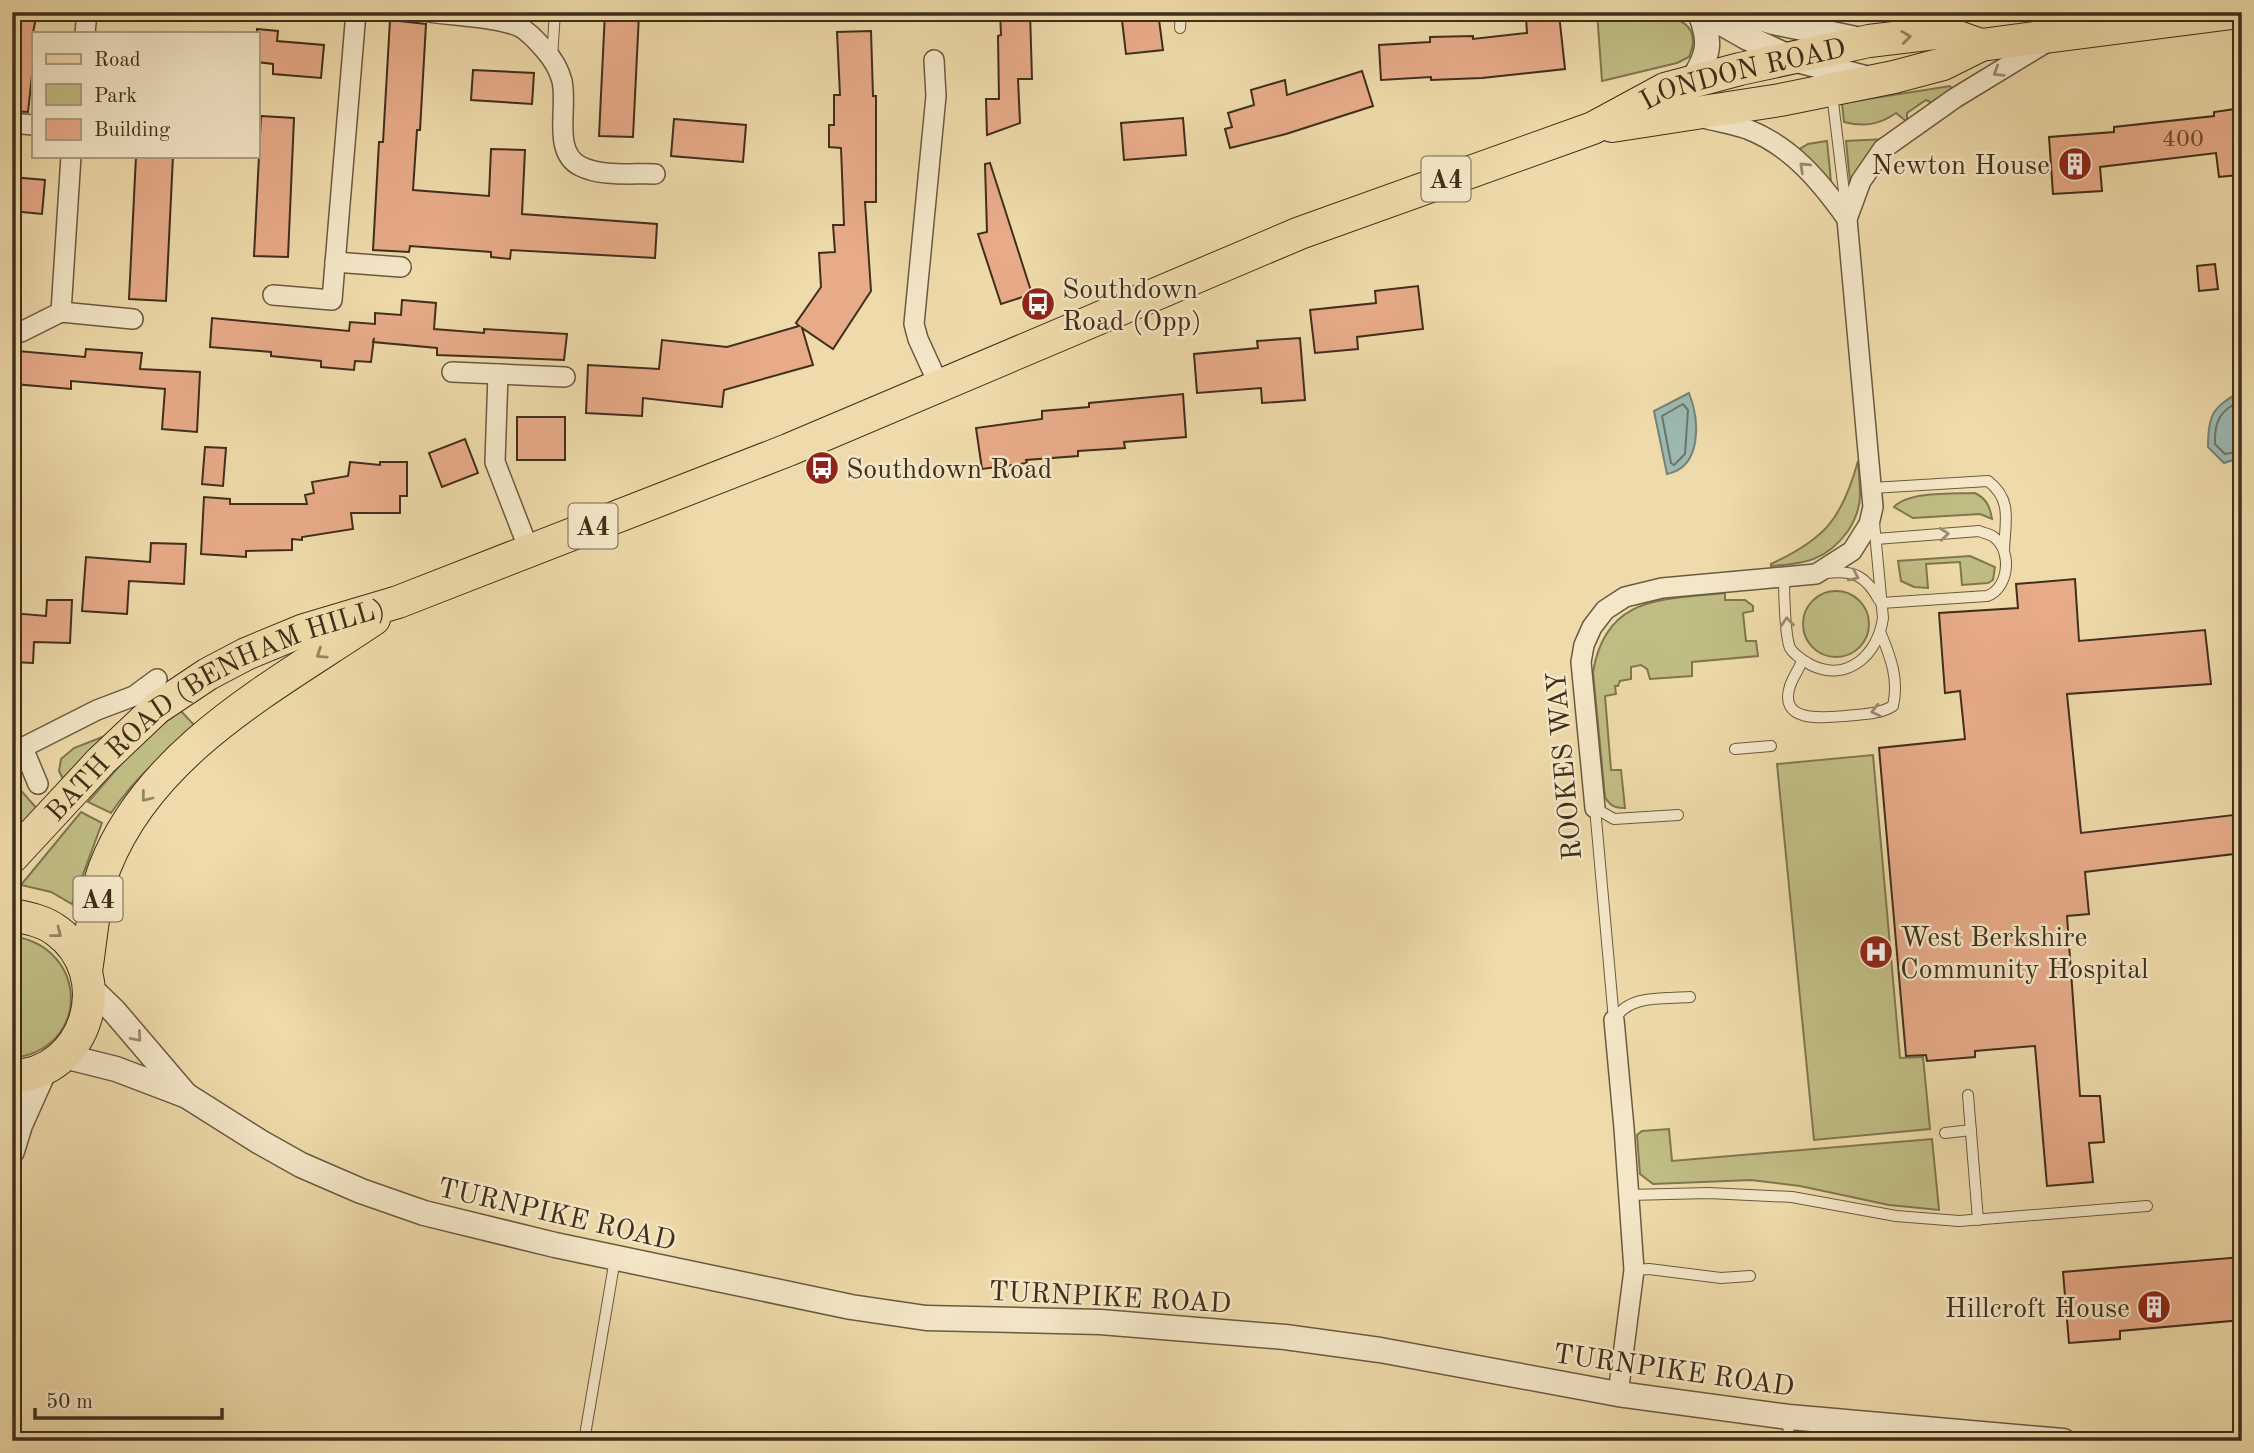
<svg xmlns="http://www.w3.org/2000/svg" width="2254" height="1453" font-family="'Old Standard TT',serif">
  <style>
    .green { fill: #c0bd84; stroke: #807650; stroke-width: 2 }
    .water { fill: #9cb8b2; stroke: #778176; stroke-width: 2 }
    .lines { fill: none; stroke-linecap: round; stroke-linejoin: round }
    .shore { stroke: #6e7466; stroke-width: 2 }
    .building { fill: #e8ab89; stroke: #3f2f1b; stroke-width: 2 }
    .service-casing { stroke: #6b5a3f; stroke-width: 12 }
    .minor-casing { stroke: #6b5a3f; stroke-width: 22 }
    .tertiary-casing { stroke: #6b5a3f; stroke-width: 27 }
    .primary-casing { stroke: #3f2f1b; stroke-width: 34 }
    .service { stroke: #f4e7c8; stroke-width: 10 }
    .minor { stroke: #f4e7c8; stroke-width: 19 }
    .tertiary { stroke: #f4e7c8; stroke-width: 24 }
    .primary { stroke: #eedaaa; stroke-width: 32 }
    .oneway { stroke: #968462 }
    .oneway2 { stroke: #9a8b72 }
    .labels { text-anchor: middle; stroke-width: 5; stroke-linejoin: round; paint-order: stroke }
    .number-label { font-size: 24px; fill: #694e36 }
    .shield { fill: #f4e7c8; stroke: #75664f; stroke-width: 2 }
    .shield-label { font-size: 26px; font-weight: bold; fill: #3f2f1b }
    .street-label { font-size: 28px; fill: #3f2f1b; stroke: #f4e7c8 }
    .poi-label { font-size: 28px; fill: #3f2f1b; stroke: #f4e7c8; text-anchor: start }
  </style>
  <rect width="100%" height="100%" fill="#eedaaa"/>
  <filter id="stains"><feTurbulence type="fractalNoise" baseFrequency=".00286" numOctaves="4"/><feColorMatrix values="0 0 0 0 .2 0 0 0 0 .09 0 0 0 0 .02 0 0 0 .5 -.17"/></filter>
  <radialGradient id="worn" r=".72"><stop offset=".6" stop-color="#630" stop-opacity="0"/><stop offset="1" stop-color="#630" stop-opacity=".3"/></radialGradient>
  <!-- green -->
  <g class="green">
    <path d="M1597 12C1619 12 1694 6 1693 41 1693 46 1691 52 1689 57L1677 63 1602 81Z"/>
    <path d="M1950 86 1953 91 1934 104 1926 100 1907 113V122L1896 113C1879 125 1864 127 1844 122L1842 103Z"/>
    <polygon points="1885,139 1853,178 1850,181 1846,141"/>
    <polygon points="1827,141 1831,182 1798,150 1808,144"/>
    <path d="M1858 461C1859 472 1860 484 1860 495 1860 508 1855 520 1848 531 1826 561 1806 563 1771 566V564C1825 539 1842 519 1858 461Z"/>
    <path d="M1975 493C1987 499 1990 507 1992 519L1980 514 1913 518 1894 507C1909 491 1954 494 1975 493Z"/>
    <polygon points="1970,556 1995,567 1993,580 1988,583 1962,585 1960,562 1926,564 1928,588 1914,587 1901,581 1898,561"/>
    <circle cx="1836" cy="624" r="33"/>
    <path d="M1725 593V600H1745L1753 606V611L1743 613 1746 641H1756L1758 656 1692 662V676L1650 679 1647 669 1641 665 1631 667V679L1620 681 1618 686H1615L1616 694 1605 696 1611 770H1621L1625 808C1615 808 1610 806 1605 797L1593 672C1606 595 1662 600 1725 593Z"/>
    <path d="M180 710 197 728C163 752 135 778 111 813L88 802 136 747Z"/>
    <polygon points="115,732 66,785 59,771 61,759 74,748"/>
    <polygon points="1873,755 1900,1058 1923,1057 1930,1129 1814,1140 1777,764"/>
    <polygon points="12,785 18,787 39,811 12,841"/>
    <polygon points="81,812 102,823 72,904 51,892 21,885"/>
    <path d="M12 936C90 947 91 1050 12 1058Z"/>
    <polygon points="1669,1129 1672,1161 1932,1139 1939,1210 1889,1205 1800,1186 1751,1180 1653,1184 1640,1174 1637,1135 1642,1131"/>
  </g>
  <!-- water -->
  <g class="water">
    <path d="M2242 391V457L2224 463 2208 447C2208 413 2213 407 2242 391Z"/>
    <path d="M1689 393C1700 421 1702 467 1667 474L1654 411Z"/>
  </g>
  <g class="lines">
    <!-- shore -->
    <g class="shore">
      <path d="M2242 399C2221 411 2214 419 2215 444L2225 454 2242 451"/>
      <polygon points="1683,404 1688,410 1685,454 1674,465 1671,463 1662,416"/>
    </g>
  </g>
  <!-- building -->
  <g class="building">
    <polygon points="12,12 37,12 33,33 33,66 28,112 12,111"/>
    <polygon points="605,12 639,14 633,137 599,136"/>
    <polygon points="1000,12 1030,12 1032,79 1018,79 1020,123 987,135 986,99 999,99 998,36 1001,35"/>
    <polygon points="1121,12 1158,12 1163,50 1126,54"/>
    <polygon points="1559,14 1565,69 1482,78 1431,80 1431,77 1381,80 1379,45 1430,42 1430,37 1473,36 1473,39 1527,33 1526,18"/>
    <polygon points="390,20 426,24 420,130 417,130 413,190 489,196 491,149 525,150 522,214 657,224 655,258 511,250 510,259 491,257 491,252 410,246 409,252 373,250 379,142 383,142"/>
    <polygon points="257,29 278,31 277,41 324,45 321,78 273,74 273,64 257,62"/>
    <polygon points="871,31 873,96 876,96 876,202 865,202 871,291 833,349 802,328 813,365 724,390 722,407 643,398 642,416 586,413 588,365 659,369 662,340 727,347 799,326 796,323 821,287 819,253 835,252 833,225 844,225 841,148 829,147 829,125 834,125 834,95 840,95 837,32"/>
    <polygon points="473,70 534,73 532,104 471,100"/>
    <polygon points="1362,71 1373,106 1286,134 1230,148 1225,129 1232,127 1228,113 1254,105 1251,90 1285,80 1287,95"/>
    <polygon points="2242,108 2242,146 2235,147 2238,175 2219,177 2216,153 2100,167 2102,191 2053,194 2049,137 2114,132 2114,127 2214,116 2214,112"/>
    <polygon points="261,116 294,118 288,257 254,256"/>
    <polygon points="1183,118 1186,155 1124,160 1121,123"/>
    <polygon points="674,119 746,125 743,162 671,156"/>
    <polygon points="136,156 173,156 166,301 129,299"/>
    <polygon points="990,163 1032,294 1001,304 978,234 987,232 985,164"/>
    <polygon points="12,177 45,180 42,214 12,211"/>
    <polygon points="2215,264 2218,289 2199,291 2197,266"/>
    <polygon points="1418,286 1423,329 1357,337 1358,349 1315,353 1310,310 1376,303 1375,291"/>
    <polygon points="402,300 436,303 434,329 484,333 484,329 567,334 564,360 437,355 437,348 373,342 374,338 371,362 355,361 354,370 321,367 321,361 271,356 271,352 210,347 212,318 349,331 350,322 375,324 375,313 401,315"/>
    <polygon points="1300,338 1305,400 1262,403 1261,388 1197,393 1194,354 1258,348 1257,341"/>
    <polygon points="86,349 142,353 140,369 200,372 197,432 162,429 165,389 71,381 71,389 14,384 18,351 85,357"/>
    <polygon points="1183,394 1186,437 1124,442 1125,448 1078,451 1078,456 1026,460 1027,463 982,469 976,428 1042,419 1042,411 1089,407 1089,403"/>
    <rect x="517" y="417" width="48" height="43"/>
    <polygon points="465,439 478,473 442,487 429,453"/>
    <polygon points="205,447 226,448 223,486 202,484"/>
    <polygon points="350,462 380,465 380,462 407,462 407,496 400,496 400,513 351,513 353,529 302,537 302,540 292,539 292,550 246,551 246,557 201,554 204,497 230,499 230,504 307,504 305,495 314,493 312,482 348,476"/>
    <polygon points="151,543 186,544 184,584 129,581 127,614 82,611 86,557 150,562"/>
    <polygon points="2075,579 2079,641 2205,630 2211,684 2067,694 2081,833 2242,814 2242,853 2085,872 2089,914 2067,916 2080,1096 2100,1096 2104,1142 2089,1143 2093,1182 2047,1186 2035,1046 1975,1051 1975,1057 1927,1061 1926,1055 1906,1056 1879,748 1965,739 1960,691 1945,693 1939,613 2018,608 2016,584"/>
    <polygon points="47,600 72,600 70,643 34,642 33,663 12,662 12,613 46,616"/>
    <polygon points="2242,1257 2242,1320 2120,1331 2120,1339 2069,1343 2063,1272"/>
  </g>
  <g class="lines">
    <!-- service casing -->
    <g class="service-casing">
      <g id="service">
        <polyline points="1180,28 1181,12"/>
        <polyline points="552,57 555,12"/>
        <polyline points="1832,94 1846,208"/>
        <path d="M1872 488 1988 481C2013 500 2005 522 2004 550"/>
        <path d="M1876 539 1979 531C1983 533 1991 534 1995 538 2013 553 2008 589 1987 596L1881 603"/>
        <path d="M1827 573C1854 570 1866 576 1879 600"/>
        <path d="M1784 578C1784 593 1785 636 1790 648 1794 655 1804 661 1811 665 1848 683 1878 654 1883 618L1874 522"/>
        <path d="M1802 661C1799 669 1793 677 1790 686 1778 723 1823 718 1845 716 1862 714 1878 715 1893 706 1899 680 1891 658 1881 634"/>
        <polyline points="1735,749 1771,746"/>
        <polyline points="1595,808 1614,1020"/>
        <polyline points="1595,808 1614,819 1678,815"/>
        <path d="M1614 1020C1629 994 1663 999 1690 997"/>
        <polyline points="1968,1095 1978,1220"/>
        <polyline points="1945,1133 1971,1130"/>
        <polyline points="1629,1195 1708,1193 1792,1197 1896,1216 1959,1221 2147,1206"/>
        <polyline points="1634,1270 1649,1269 1721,1278 1750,1276"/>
        <polyline points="584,1441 615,1259"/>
        <polyline points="1788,1441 1789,1417"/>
      </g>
    </g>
    <!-- minor casing -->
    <g class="minor-casing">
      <g id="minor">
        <path d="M429 12C455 16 498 17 520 27 529 32 537 41 544 49 552 58 559 69 562 81 568 107 552 152 580 166 601 177 632 173 655 174"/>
        <polyline points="85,33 87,12"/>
        <polyline points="934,60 936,96 914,324 918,339 939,385"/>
        <path d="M1704 118C1718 122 1733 124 1747 129 1791 146 1820 181 1847 219"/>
        <polyline points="12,123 33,125"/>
        <polyline points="335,262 401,267"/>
        <polyline points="273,295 332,300 356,12"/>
        <polyline points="61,312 133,319"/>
        <polyline points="21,332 61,312 71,156"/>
        <polyline points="452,372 565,377"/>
        <polyline points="498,374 495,462 529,550"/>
        <polyline points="23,748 38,784"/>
        <polyline points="12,753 97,710 134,696 157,679"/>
        <polyline points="1595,808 1581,662 1584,645 1592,627 1605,610 1625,597 1662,588 1816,574 1852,551 1869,524 1873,507 1847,219 1861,181 1883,149 1955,98 2047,42"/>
        <polyline points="1614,1020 1624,1128 1634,1270 1618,1394"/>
      </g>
    </g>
    <!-- tertiary casing -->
    <g class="tertiary-casing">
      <g id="tertiary">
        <polyline points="1702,12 1748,38 1793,59 1873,80"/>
        <polyline points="1721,12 1746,14 1773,22 1861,40"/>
        <path d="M1692 81C1710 54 1711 42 1700 12"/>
        <polyline points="90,988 114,1011 184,1093"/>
        <polyline points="64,1056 116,1069 187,1096 260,1142 301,1165 361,1191 424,1213 555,1245 851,1307 926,1318 1100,1322 1285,1337 1380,1350 1618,1394 1789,1417 2063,1441"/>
        <polyline points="12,1151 20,1125 45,1069"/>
      </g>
    </g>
    <!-- primary casing -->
    <g class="primary-casing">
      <g id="primary">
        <polyline points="1612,126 1780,100 1894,77 1943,64 1981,45 2240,12"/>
        <path id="s1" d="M12 857 101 761 157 708 208 674 246 654 304 630 398 602 788 450 1300 233 1593 128 1665 89 1740 69 1869 41 1944 32 1981 45"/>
        <path d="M12 915C28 918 44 921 57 931 117 975 87 1075 12 1076"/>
        <path d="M86 971C91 941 94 895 105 867 151 750 275 686 374 619"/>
      </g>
    </g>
    <!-- service -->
    <use href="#service" class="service"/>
    <!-- minor -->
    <use href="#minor" class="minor"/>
    <!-- tertiary -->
    <use href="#tertiary" class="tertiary"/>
    <!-- primary -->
    <use href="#primary" class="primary"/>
  </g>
  <!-- one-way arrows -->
  <defs><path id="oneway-chevron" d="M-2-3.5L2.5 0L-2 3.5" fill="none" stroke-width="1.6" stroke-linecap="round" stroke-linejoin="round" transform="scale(1.75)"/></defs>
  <g class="oneway">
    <use href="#oneway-chevron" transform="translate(1906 37) rotate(-7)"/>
    <use href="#oneway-chevron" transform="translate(321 654) rotate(146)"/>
    <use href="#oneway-chevron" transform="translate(146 797) rotate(128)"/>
    <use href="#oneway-chevron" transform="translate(57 933) rotate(38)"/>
  </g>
  <g class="oneway2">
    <use href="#oneway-chevron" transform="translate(1998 72) rotate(148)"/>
    <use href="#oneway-chevron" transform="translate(1804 167) rotate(-137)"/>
    <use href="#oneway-chevron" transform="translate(1944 534) rotate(-5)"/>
    <use href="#oneway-chevron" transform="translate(1854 576) rotate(25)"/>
    <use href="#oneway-chevron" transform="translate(1787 622) rotate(-95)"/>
    <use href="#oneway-chevron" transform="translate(1876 711) rotate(167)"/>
    <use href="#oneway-chevron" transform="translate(137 1037) rotate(49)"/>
  </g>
  <!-- icons -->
  <defs>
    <g id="building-disc" transform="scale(1.75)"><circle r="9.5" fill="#8f2418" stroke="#f4e7c8"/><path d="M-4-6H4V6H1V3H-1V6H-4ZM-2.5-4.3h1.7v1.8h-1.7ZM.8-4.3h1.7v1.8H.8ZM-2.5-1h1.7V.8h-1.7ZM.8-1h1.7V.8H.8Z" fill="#fff"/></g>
    <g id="bus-disc" transform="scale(1.75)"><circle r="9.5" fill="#8f2418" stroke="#f4e7c8"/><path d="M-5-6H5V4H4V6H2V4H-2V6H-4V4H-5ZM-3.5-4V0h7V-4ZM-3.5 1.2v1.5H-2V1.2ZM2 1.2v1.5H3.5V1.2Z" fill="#fff"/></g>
    <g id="hospital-disc" transform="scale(1.75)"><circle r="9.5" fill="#8f2418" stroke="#f4e7c8"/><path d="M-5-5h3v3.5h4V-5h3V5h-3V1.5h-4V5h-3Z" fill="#fff"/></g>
  </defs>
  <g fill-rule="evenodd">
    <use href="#building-disc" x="2075" y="164"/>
    <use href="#bus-disc" x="1038" y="304"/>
    <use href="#bus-disc" x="822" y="468"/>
    <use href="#hospital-disc" x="1876" y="952"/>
    <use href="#building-disc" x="2154" y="1307"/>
  </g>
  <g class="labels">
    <!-- number labels -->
    <g class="number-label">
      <text x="2183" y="146">400</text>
    </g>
    <!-- shield labels -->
    <g class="shield">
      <rect x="1421.5" y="156.5" width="49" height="45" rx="5"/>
      <rect x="568.5" y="503.5" width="49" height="45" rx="5"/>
      <rect x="73.5" y="876.5" width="49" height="45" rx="5"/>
    </g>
    <g class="shield-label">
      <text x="1446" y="188">A4</text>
      <text x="593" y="535">A4</text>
      <text x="98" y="908">A4</text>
    </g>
    <!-- street labels -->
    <g class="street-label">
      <text dy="10" stroke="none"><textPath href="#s1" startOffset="1920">LONDON ROAD</textPath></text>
      <text dy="10" stroke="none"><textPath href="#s1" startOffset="257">BATH ROAD (BENHAM HILL)</textPath></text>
      <text transform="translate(1563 766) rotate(-95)" y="10">ROOKES WAY</text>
      <text transform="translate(557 1213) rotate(13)" y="10">TURNPIKE ROAD</text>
      <text transform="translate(1110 1296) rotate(3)" y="10">TURNPIKE ROAD</text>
      <text transform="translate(1674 1369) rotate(8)" y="10">TURNPIKE ROAD</text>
    </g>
    <!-- poi labels -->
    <g class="poi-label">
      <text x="2050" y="174" text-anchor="end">Newton House</text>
      <text x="1062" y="298">Southdown<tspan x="1062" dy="32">Road (Opp)</tspan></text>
      <text x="846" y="478">Southdown Road</text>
      <text x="1900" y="946">West Berkshire<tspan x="1900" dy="32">Community Hospital</tspan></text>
      <text x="2130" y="1317" text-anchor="end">Hillcroft House</text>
    </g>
  </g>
  <!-- margin -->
  <rect width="2254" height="1453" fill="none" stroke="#eedaaa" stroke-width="42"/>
  <rect x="14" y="14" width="2226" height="1425" fill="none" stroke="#3f2f1b" stroke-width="3.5"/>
  <rect x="21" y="21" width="2212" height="1411" fill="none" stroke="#3f2f1b" stroke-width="2"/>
  <!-- legend -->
  <rect x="32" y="32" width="228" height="126" fill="#f4e7c8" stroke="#ac9d83" stroke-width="2"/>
  <rect x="46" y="54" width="35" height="10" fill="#eedaaa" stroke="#ac9d83" stroke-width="2"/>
  <text x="94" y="66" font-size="21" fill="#3f2f1b">Road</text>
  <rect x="46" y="84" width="35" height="21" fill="#c0bd84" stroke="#ac9d83" stroke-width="2"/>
  <text x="94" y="102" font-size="21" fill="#3f2f1b">Park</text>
  <rect x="46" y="119" width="35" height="21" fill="#e8ab89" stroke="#ac9d83" stroke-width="2"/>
  <text x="94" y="136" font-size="21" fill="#3f2f1b">Building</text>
  <!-- scale -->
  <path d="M35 1408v10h187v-10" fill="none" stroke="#3f2f1b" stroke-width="3.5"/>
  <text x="46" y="1408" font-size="21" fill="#3f2f1b" stroke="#f4e7c8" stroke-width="5" paint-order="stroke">50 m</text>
  <rect width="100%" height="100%" filter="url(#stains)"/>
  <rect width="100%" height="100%" fill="url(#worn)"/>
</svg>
